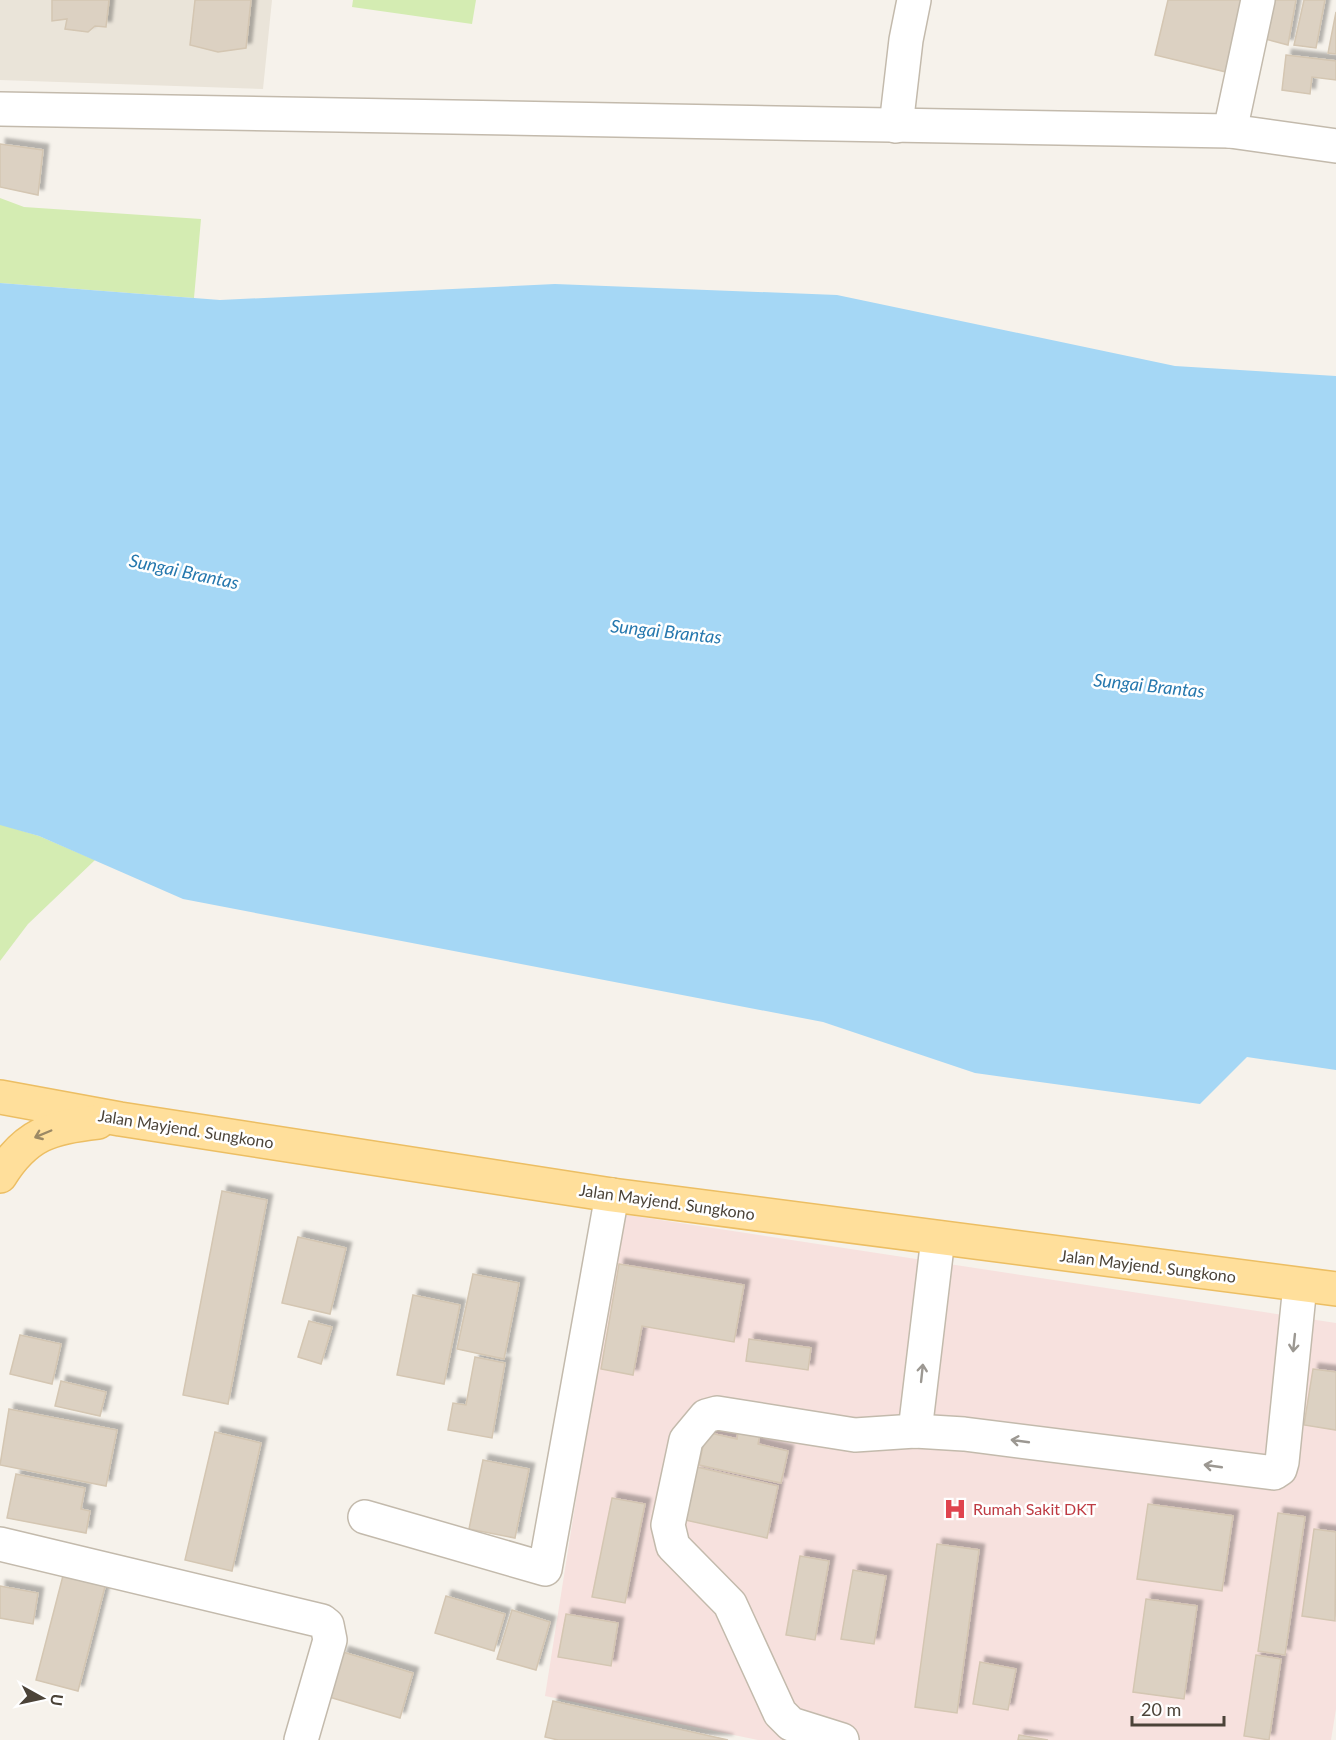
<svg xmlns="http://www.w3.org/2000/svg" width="1336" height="1740" font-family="Lato,sans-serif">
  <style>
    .residential { fill: #eae4d9 }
    .medical { fill: #f7e1de }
    .green { fill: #d4ecb2 }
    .water { fill: #a5d7f5 }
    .building { fill: #dcd1c2; stroke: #d4c6b2; stroke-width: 1.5; filter: url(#shadow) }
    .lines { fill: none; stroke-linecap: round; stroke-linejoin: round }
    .minor-casing { stroke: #c3baac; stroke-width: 36 }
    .major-casing { stroke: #ecbe63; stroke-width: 36 }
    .minor { stroke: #fff; stroke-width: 33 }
    .major { stroke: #ffdf9b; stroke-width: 33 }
    .oneway { stroke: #9c8965 }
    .oneway2 { stroke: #9c9892 }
    .labels { text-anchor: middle; stroke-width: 5; stroke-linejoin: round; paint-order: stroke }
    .street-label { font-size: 16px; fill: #4b4338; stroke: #fff }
    .health-label { font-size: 16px; fill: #be3a42; stroke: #fff; text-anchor: start }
    .water-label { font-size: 18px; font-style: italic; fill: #2678ae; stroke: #fff }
  </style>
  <defs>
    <filter id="shadow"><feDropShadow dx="5.5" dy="-5.5" stdDeviation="1.5" flood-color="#0004"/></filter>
  </defs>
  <rect width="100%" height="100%" fill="#f6f2eb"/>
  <!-- residential -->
  <polygon class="residential" points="0,0 272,0 263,89 0,80"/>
  <!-- medical -->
  <polygon class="medical" points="621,1214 1336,1323 1336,1709 1331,1740 758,1740 545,1696"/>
  <!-- green -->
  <g class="green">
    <polygon points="353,0 476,0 472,24 352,7"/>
    <polygon points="0,198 24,207 201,219 194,298 0,283"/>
    <polygon points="0,824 39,836 95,860 28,924 0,961"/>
  </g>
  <!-- water -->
  <polygon class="water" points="0,283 220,300 555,284 837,295 1175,366 1336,376 1336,1070 1247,1057 1200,1104 975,1073 823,1022 183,899 39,836 0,825"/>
  <!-- building -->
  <g class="building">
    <polygon points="52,0 109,0 106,27 95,26 88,32 65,29 67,19 52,21"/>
    <polygon points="195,0 251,0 246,48 218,52 190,45"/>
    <polygon points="1168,0 1243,0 1226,72 1155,55"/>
    <polygon points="1274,0 1296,0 1288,45 1265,39"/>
    <polygon points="1304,0 1325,0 1316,48 1294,45"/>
    <polygon points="1336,12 1336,54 1328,53"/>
    <polygon points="1286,55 1336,61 1336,80 1312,77 1310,94 1282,90"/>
    <polygon points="0,144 43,150 38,195 0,187"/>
    <polygon points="222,1191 267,1200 228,1404 183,1395"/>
    <polygon points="298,1237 346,1248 330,1314 282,1303"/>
    <polygon points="619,1264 744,1285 734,1342 642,1326 633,1375 601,1369"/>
    <polygon points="473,1274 519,1283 504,1359 457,1349"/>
    <polygon points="413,1295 460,1305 444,1384 397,1375"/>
    <polygon points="309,1321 332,1327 321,1364 298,1357"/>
    <polygon points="20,1335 61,1344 52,1384 10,1374"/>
    <polygon points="749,1339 811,1348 808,1370 746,1361"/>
    <polygon points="475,1357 505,1363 492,1438 448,1430 453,1403 466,1405"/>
    <polygon points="1313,1369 1336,1372 1336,1430 1304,1425"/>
    <polygon points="61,1381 106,1392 100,1416 55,1406"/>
    <polygon points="9,1409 117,1430 106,1486 0,1465"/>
    <polygon points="740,1420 762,1424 758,1444 788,1451 781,1483 699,1465 706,1432 737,1439"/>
    <polygon points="215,1432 261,1443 232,1571 185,1560"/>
    <polygon points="483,1460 529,1469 515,1538 469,1529"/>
    <polygon points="697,1467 778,1486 767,1538 685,1520"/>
    <polygon points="16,1474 85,1488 81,1509 90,1511 86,1533 7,1518"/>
    <polygon points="612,1498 645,1504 625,1603 592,1597"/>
    <polygon points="1148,1504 1233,1516 1222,1591 1137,1579"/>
    <polygon points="1278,1513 1305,1517 1285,1655 1258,1651"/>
    <polygon points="1314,1529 1336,1532 1335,1621 1302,1616"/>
    <polygon points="937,1544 979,1550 957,1713 915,1707"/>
    <polygon points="800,1556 829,1561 815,1640 786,1635"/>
    <polygon points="65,1568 107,1579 78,1691 36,1680"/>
    <polygon points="853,1570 886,1576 874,1644 841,1639"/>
    <polygon points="0,1586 38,1593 33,1624 0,1618"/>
    <polygon points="446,1596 505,1614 494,1651 435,1633"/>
    <polygon points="1146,1599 1197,1606 1184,1699 1133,1692"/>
    <polygon points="512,1610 550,1622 536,1670 497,1659"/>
    <polygon points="566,1614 618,1623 611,1666 558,1657"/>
    <polygon points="343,1652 413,1673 400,1718 329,1697"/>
    <polygon points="1256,1655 1281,1659 1269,1740 1244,1736"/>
    <polygon points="980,1662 1016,1669 1008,1710 973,1704"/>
    <polygon points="553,1701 728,1740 558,1740 545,1737"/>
    <polygon points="1019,1735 1048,1740 1018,1740"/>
  </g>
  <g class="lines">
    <!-- minor casing -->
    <g class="minor-casing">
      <g id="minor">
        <polyline points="0,109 1230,131 1336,146"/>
        <polyline points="896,126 906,40 914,0"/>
        <polyline points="1230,131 1258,0"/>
        <polyline points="915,1431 938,1238"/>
        <polyline points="365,1517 545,1569 612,1195"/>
        <polyline points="0,1544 322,1621 327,1625 330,1640 301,1740"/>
        <polyline points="842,1740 791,1724 780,1713 730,1604 673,1546 668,1525 686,1440 706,1416 717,1413 855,1435 915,1431 964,1434 1274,1473 1280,1469 1282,1462 1300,1285"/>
      </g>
    </g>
    <!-- major casing -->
    <g class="major-casing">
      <g id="major">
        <polyline points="0,1097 120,1119 612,1195 1336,1289"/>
        <path d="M0 1176C26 1134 51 1127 98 1122"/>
      </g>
    </g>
    <!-- minor -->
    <use href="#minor" class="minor"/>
    <!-- major -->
    <use href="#major" class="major"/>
  </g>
  <!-- one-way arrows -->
  <defs><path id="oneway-shaft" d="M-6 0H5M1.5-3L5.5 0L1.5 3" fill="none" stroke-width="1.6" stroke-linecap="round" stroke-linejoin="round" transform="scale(1.5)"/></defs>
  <use class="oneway" href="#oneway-shaft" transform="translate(43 1134) rotate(157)"/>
  <g class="oneway2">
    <use href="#oneway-shaft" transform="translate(1294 1343) rotate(96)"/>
    <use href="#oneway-shaft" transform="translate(922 1373) rotate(-84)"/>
    <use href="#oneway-shaft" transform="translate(1020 1441) rotate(-172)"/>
    <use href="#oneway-shaft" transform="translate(1213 1466) rotate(-172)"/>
  </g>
  <!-- icons -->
  <defs>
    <g id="hospital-bare" transform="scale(1.8)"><path d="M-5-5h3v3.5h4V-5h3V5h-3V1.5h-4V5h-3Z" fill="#e0444e" stroke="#fff" stroke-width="2.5" paint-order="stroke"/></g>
  </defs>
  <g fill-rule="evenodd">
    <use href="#hospital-bare" x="955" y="1509"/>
  </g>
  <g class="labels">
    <!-- street labels -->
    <g class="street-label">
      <text transform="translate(186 1129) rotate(9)" y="6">Jalan Mayjend. Sungkono</text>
      <text transform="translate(667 1202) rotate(8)" y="6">Jalan Mayjend. Sungkono</text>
      <text transform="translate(1148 1266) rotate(7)" y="6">Jalan Mayjend. Sungkono</text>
    </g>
    <!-- health labels -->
    <g class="health-label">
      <text x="973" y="1515">Rumah Sakit DKT</text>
    </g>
    <!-- water labels -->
    <g class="water-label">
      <text transform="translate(184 572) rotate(12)" y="6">Sungai Brantas</text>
      <text transform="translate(666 632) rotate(6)" y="6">Sungai Brantas</text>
      <text transform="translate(1149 686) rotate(6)" y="6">Sungai Brantas</text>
    </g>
  </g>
  <!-- north arrow -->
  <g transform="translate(42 1698) rotate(98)" stroke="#ffffff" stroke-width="4.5" paint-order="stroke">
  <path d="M0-4.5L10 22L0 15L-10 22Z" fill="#4b4338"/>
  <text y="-9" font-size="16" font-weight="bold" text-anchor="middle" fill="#4b4338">U</text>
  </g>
  <!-- scale -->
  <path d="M1132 1716v9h92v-9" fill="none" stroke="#4b4338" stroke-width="3"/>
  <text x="1141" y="1716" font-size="18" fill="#4b4338" stroke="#ffffff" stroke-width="4.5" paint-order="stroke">20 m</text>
</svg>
